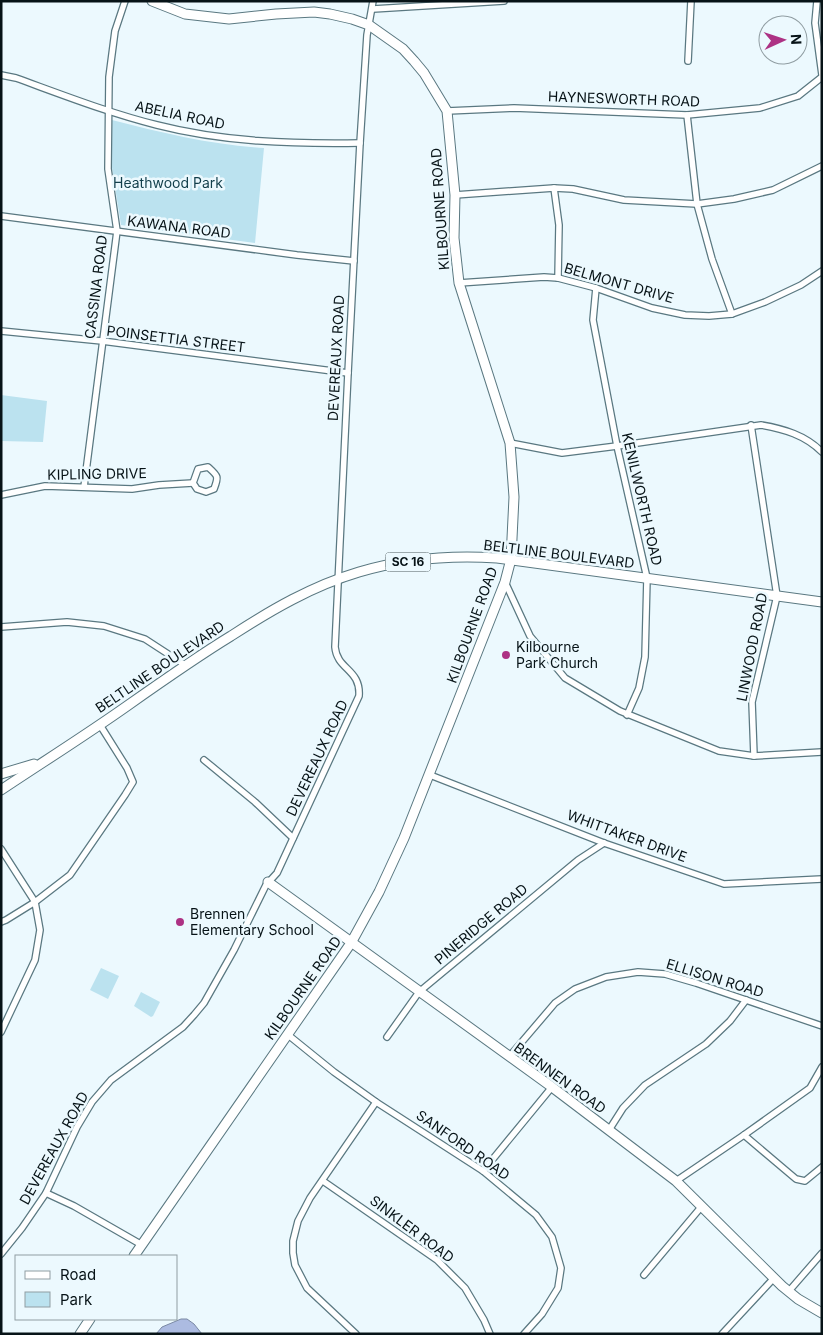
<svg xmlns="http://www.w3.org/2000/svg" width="823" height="1335" font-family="Inter,sans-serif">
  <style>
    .green { fill: #bbe2ef }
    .water { fill: #acbbe1; stroke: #7a89a4 }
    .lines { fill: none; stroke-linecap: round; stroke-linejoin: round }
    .street-casing { stroke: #5a7881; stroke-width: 8 }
    .secondary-casing { stroke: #5a7881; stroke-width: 11 }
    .primary-casing { stroke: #5a7881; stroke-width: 11 }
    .street { stroke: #fff; stroke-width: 5.5 }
    .secondary { stroke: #fff; stroke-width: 9 }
    .primary { stroke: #fff; stroke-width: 9 }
    .poi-dot { fill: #ad3284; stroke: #ecf9fe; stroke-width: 2 }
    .labels { text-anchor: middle; stroke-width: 5; stroke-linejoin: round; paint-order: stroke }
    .shield { fill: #ecf9fe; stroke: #4c585c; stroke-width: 1 }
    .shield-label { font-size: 12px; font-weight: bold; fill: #071317 }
    .street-label { font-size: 14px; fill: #071317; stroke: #ecf9fe }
    .park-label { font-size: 14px; fill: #123f4b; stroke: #ecf9fe }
    .poi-label { font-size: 14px; fill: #071317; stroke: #ecf9fe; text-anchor: start }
  </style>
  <rect width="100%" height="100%" fill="#ecf9fe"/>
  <!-- green -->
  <g class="green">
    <path d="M112 120C162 133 213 145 264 148L255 243 121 225 112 168Z"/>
    <polygon points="1,395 47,401 43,442 1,441"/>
    <polygon points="101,968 119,976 108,999 90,990"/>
    <polygon points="141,992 160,1002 153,1016 151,1017 134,1006"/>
  </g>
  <!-- water -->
  <polygon class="water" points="181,1319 187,1319 194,1324 202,1334 156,1334 162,1327"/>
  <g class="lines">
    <!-- street casing -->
    <g class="street-casing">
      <g id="street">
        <polyline points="817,1 815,23 822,75"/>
        <polyline points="373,9 504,1"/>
        <polyline points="688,61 691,1"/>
        <path d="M1 75 16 78C63 95 109 113 157 125 223 142 292 144 360 143"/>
        <polyline points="447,111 514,108 687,115 760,108 798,96 822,77"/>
        <polyline points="687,115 697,204 712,259 732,314"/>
        <polyline points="554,188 559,225 558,278"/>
        <polyline points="455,195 554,188 573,189 624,200 697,204 734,199 773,190 822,166"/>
        <polyline points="1,216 297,255 354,261"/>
        <polyline points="459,283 544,277 558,278 596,288 652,308 685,315 709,316 732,314 765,302 801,285 822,271"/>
        <polyline points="596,288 593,320 617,446 647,578 645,657 639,688 627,715"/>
        <polyline points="1,331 102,341 348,373"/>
        <polyline points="751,425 777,596 752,702 754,756"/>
        <path d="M510 443 562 453 617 446 761 425C784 429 805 435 822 452"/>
        <path d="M208 467C218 476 219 476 214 489L206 492 197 489 193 483 198 469Z"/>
        <polyline points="84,487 117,231 108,169 109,77 115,31 125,1"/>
        <polyline points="1,495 45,486 132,489 159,485 193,483"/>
        <polyline points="505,582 530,636 565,678 620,711 719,751 754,756 822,752"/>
        <polyline points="1,627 67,622 104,626 145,639 185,665"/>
        <polyline points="204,760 255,802 293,838"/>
        <polyline points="430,775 604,843 724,884 822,879"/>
        <polyline points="1,849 35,902 40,930 35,960 1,1032"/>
        <polyline points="1,922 6,920 35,902 70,875 125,795 133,782 127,768 100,725"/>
        <polyline points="287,1034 334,1072 376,1102 483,1171 536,1215 552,1237 561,1268 558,1288 542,1314 524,1334"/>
        <polyline points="387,1037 419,992 578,860 604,843"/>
        <polyline points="509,1057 555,1003 575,989 606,977 638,972 665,974 696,983 822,1026"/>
        <polyline points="609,1130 623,1108 645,1085 706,1044 730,1021 746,1000"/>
        <polyline points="744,1135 796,1179 805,1181 822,1167"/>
        <polyline points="483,1171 552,1087"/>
        <polyline points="323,1181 437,1260 465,1288 484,1320 490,1334"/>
        <polyline points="676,1181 744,1135 810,1088 822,1067"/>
        <polyline points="46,1193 74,1206 142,1245"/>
        <path d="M1 1254 22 1228 46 1193 77 1127 92 1102 111 1080 183 1027 194 1015 204 1003 234 950 266 885 277 873 359 696C361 669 337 670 335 647L348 373 360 143 367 35 373 1"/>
        <polyline points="644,1275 702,1206"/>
        <polyline points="789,1291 822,1253"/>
        <polyline points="356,1334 307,1288 295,1265 293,1253 293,1241 298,1221 310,1198 376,1102"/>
        <polyline points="722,1334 774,1278"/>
      </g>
    </g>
    <!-- secondary casing -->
    <g class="secondary-casing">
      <g id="secondary">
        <polyline points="268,882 552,1087 676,1181 782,1286 798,1299 822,1313"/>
        <polyline points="134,1256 351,943 379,892 404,838 505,582 511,559 514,497 510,443 459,283 454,238 455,195 447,111 424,73 414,61 403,49 369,25 352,19 330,14 314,12 276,14 229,19 185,14 152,1"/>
        <polyline points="80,1334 90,1319"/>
      </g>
    </g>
    <!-- primary casing -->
    <g class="primary-casing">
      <g id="primary">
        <polyline points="1,774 34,764"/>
        <path d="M1 790C43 762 86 735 127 706 161 682 195 658 231 636 271 610 312 586 359 572 403 559 451 555 497 558L822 602"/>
      </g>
    </g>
    <!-- street -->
    <use href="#street" class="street"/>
    <!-- secondary -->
    <use href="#secondary" class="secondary"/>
    <!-- primary -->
    <use href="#primary" class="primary"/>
  </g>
  <!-- markers -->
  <g class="poi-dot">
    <circle cx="506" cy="655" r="5"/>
    <circle cx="180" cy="922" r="5"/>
  </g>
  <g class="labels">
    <!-- shield labels -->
    <rect class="shield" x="385.5" y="552.5" width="45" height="19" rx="4"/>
    <g class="shield-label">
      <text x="408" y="566">SC 16</text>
    </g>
    <!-- street labels -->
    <g class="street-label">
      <text transform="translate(624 99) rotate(2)" y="5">HAYNESWORTH ROAD</text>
      <text transform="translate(180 115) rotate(12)" y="5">ABELIA ROAD</text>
      <text transform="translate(440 209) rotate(-94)" y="5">KILBOURNE ROAD</text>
      <text transform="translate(179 227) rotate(7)" y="5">KAWANA ROAD</text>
      <text transform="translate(619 283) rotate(16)" y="5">BELMONT DRIVE</text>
      <text transform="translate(96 287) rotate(-83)" y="5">CASSINA ROAD</text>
      <text transform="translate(176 339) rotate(7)" y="5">POINSETTIA STREET</text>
      <text transform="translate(336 358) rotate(-87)" y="5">DEVEREAUX ROAD</text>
      <text transform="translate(97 474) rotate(-1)" y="5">KIPLING DRIVE</text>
      <text transform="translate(642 499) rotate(77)" y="5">KENILWORTH ROAD</text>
      <text transform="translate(559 554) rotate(7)" y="5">BELTLINE BOULEVARD</text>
      <text transform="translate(472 625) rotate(-70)" y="5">KILBOURNE ROAD</text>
      <text transform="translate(752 647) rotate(-79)" y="5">LINWOOD ROAD</text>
      <text transform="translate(160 667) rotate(-34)" y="5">BELTLINE BOULEVARD</text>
      <text transform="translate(317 758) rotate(-65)" y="5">DEVEREAUX ROAD</text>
      <text transform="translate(627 836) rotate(20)" y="5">WHITTAKER DRIVE</text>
      <text transform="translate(481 924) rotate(-40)" y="5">PINERIDGE ROAD</text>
      <text transform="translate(715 978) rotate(17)" y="5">ELLISON ROAD</text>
      <text transform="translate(303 988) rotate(-55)" y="5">KILBOURNE ROAD</text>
      <text transform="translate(560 1078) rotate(36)" y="5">BRENNEN ROAD</text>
      <text transform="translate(463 1145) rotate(35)" y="5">SANFORD ROAD</text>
      <text transform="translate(54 1148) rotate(-61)" y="5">DEVEREAUX ROAD</text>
      <text transform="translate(412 1229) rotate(37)" y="5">SINKLER ROAD</text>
    </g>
    <!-- park labels -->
    <g class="park-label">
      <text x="168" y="188">Heathwood Park</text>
    </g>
    <!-- poi labels -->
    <g class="poi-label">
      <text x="516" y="652">Kilbourne<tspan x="516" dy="16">Park Church</tspan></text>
      <text x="190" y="919">Brennen<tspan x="190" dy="16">Elementary School</tspan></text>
    </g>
  </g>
  <!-- border -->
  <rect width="823" height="1335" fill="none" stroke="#071317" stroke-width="5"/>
  <!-- legend -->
  <rect x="15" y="1255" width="162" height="65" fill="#ecf9fe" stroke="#909da2"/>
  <rect x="25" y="1271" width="25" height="8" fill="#ffffff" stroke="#909da2"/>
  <text x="60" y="1280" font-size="15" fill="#071317">Road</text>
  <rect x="25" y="1292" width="25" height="15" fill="#bbe2ef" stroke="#909da2"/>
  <text x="60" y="1305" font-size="15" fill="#071317">Park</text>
  <!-- north arrow -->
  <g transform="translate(783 40) rotate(87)"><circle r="24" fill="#ecf9fe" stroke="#909da2"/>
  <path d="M0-4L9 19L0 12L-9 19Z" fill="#ad3284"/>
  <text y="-8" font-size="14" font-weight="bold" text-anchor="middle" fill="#071317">N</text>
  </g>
</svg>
